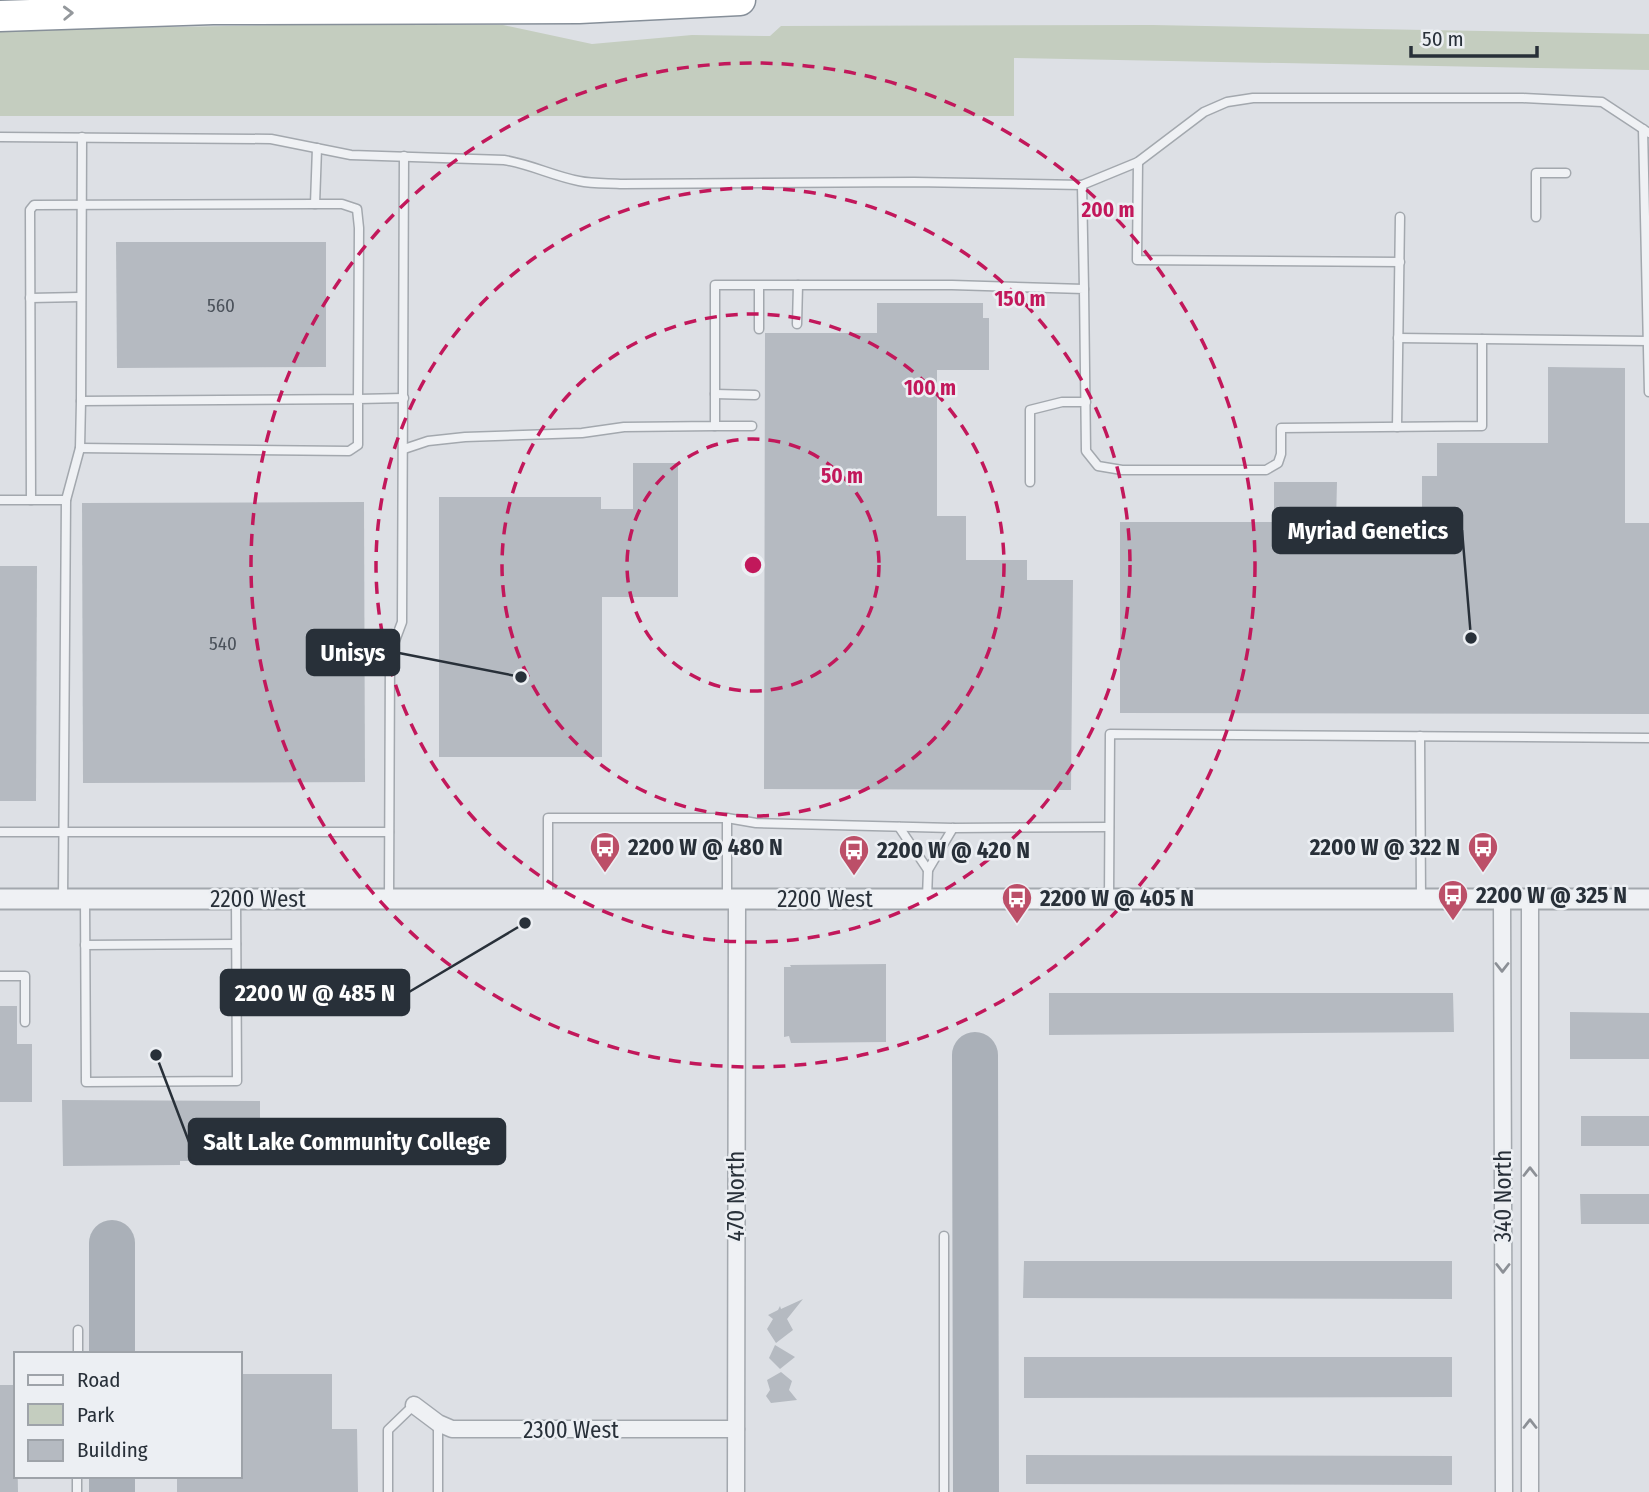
<svg xmlns="http://www.w3.org/2000/svg" width="1649" height="1492" font-family="'Fira Sans Condensed',sans-serif">
  <style>
    .green { fill: #c4cdbf }
    .lines { fill: none; stroke-linecap: round; stroke-linejoin: round }
    .taxiway { stroke: #aab0b8; stroke-width: 46 }
    .building { fill: #b5bac1 }
    .service-casing { stroke: #a3a8ae; stroke-width: 11 }
    .minor-casing { stroke: #a3a8ae; stroke-width: 19 }
    .tertiary-casing { stroke: #a3a8ae; stroke-width: 23 }
    .motorway-casing { stroke: #868f99; stroke-width: 33 }
    .service { stroke: #eff1f4; stroke-width: 8 }
    .minor { stroke: #eff1f4; stroke-width: 16 }
    .tertiary { stroke: #eff1f4; stroke-width: 19 }
    .motorway { stroke: #fff; stroke-width: 30 }
    .oneway { stroke: #94989c }
    .oneway2 { stroke: #8c9096 }
    .ring { fill: none; stroke: #c2185b; stroke-width: 3.5; stroke-dasharray: 12 9 }
    .labels { text-anchor: middle; stroke-width: 5; stroke-linejoin: round; paint-order: stroke }
    .number-label { font-size: 19px; fill: #4b525b }
    .poi-label { font-size: 23px; font-weight: bold; fill: #283039; stroke: #eceff3; text-anchor: start }
    .street-label { font-size: 23px; fill: #283039; stroke: #eceff3 }
    .centre { fill: #c2185b; stroke: #eceff3; stroke-width: 3.5 }
    .ring-label { font-size: 21px; text-anchor: middle; font-weight: bold; fill: #c2185b; stroke: #eceff3; stroke-width: 5; stroke-linejoin: round; paint-order: stroke }
    .leader { fill: none; stroke: #283039; stroke-width: 2.5 }
    .callout-dot { fill: #283039; stroke: #eceff3; stroke-width: 2.5 }
    .callout { fill: #283039; stroke: #283039; stroke-width: 2.5 }
    .callout-label { font-size: 24px; text-anchor: middle; font-weight: bold; fill: #fff }
  </style>
  <rect width="100%" height="100%" fill="#dde0e5"/>
  <!-- green -->
  <polygon class="green" points="281,25 503,25 592,44 692,35 770,36 781,26 1152,25 1649,34 1649,70 1014,58 1014,116 0,116 0,30"/>
  <g class="lines">
    <!-- taxiway -->
    <g class="taxiway">
      <polyline points="975,1055 976,1492"/>
      <polyline points="112,1354 112,1243"/>
      <polyline points="112,1492 112,1476"/>
    </g>
  </g>
  <!-- building -->
  <g class="building">
    <polygon points="116,242 326,242 326,367 117,368"/>
    <polygon points="877,303 983,303 983,318 989,318 989,370 937,370 937,516 966,516 966,560 1027,560 1027,580 1073,580 1071,790 764,789 765,333 877,333"/>
    <polygon points="1548,367 1625,368 1625,523 1649,523 1649,714 1120,713 1120,522 1274,522 1274,482 1337,482 1336,523 1422,523 1422,476 1437,476 1437,443 1548,443"/>
    <polygon points="633,463 678,463 678,597 602,597 602,757 439,757 439,497 601,497 601,509 633,509"/>
    <polygon points="364,502 365,782 83,783 82,503"/>
    <polygon points="0,566 37,566 36,801 0,801"/>
    <polygon points="886,964 886,1042 791,1043 789,1036 784,1037 784,967 791,967 790,965"/>
    <polygon points="1049,993 1453,993 1454,1032 1049,1035"/>
    <polygon points="0,1006 17,1006 17,1044 32,1044 32,1102 0,1102"/>
    <polygon points="1570,1012 1649,1013 1649,1059 1570,1059"/>
    <polygon points="62,1100 260,1101 260,1161 180,1161 180,1165 63,1166"/>
    <rect x="1581" y="1116" width="68" height="30"/>
    <polygon points="1580,1194 1649,1194 1649,1224 1581,1224"/>
    <polygon points="1024,1261 1452,1261 1452,1299 1023,1298"/>
    <polygon points="803,1299 787,1319 793,1330 776,1343 767,1329 773,1319 768,1315 778,1310 780,1306 781,1309"/>
    <polygon points="775,1345 795,1357 780,1369 769,1358"/>
    <polygon points="1024,1357 1452,1357 1452,1397 1024,1398"/>
    <polygon points="781,1372 792,1381 789,1390 797,1400 771,1403 766,1396 770,1390 767,1380"/>
    <polygon points="240,1374 332,1374 332,1429 357,1429 358,1492 177,1492 177,1476 240,1476"/>
    <polygon points="0,1385 16,1385 18,1492 0,1492"/>
    <polygon points="1026,1455 1452,1456 1452,1485 1026,1484"/>
  </g>
  <g class="lines">
    <!-- service casing -->
    <g class="service-casing">
      <g id="service">
        <polyline points="1643,129 1649,392"/>
        <path d="M0 137 271 139 351 155 504 160C530 164 553 176 579 181 593 184 608 183 623 184L914 182 1082 185 1138 162 1204 112 1227 102 1253 98H1523L1602 102 1649 133"/>
        <polyline points="82,137 81,401 358,399 359,228 357,209 342,204 315,204 317,148"/>
        <polyline points="1138,162 1137,260 1400,262"/>
        <polyline points="1082,185 1084,289"/>
        <polyline points="1536,217 1536,173 1566,173"/>
        <polyline points="759,286 759,329"/>
        <polyline points="30,298 80,297"/>
        <polyline points="797,324 798,285"/>
        <polyline points="1398,338 1649,341"/>
        <polyline points="715,394 755,395"/>
        <polyline points="715,426 752,426"/>
        <polyline points="1397,427 1400,217"/>
        <polyline points="80,448 349,451 358,445 358,399 404,398"/>
        <polyline points="404,449 428,441 465,437 582,433 624,427 715,426 715,285 952,285 1084,289 1086,451 1098,466 1122,470 1266,470 1278,463 1281,454 1281,428 1482,426 1482,339"/>
        <polyline points="1030,482 1030,410 1062,402 1086,402"/>
        <polyline points="0,500 66,500"/>
        <polyline points="31,500 30,210 34,205 315,204"/>
        <polyline points="1420,736 1421,899"/>
        <polyline points="727,818 756,823 953,828 1109,827"/>
        <polyline points="899,827 928,870 953,828"/>
        <polyline points="0,832 389,832"/>
        <polyline points="927,898 928,870"/>
        <polyline points="63,899 66,500 80,448 81,401"/>
        <polyline points="85,899 86,1082 237,1081 236,899"/>
        <polyline points="389,899 390,654 402,622 404,156"/>
        <polyline points="548,899 548,818 727,818 727,898"/>
        <polyline points="1109,899 1110,734 1649,738"/>
        <polyline points="85,945 236,944"/>
        <polyline points="0,976 25,976 25,1022"/>
        <polyline points="78,1354 78,1330"/>
        <polyline points="438,1423 438,1492"/>
        <polyline points="77,1492 77,1476"/>
        <polyline points="388,1492 388,1430 414,1405"/>
        <polyline points="944,1492 944,1236"/>
      </g>
    </g>
    <!-- minor casing -->
    <g class="minor-casing">
      <g id="minor">
        <polyline points="1502,899 1504,1492"/>
        <polyline points="1530,899 1530,1492"/>
        <polyline points="414,1405 438,1423 452,1429 736,1429"/>
        <polyline points="736,1492 737,899"/>
      </g>
    </g>
    <!-- tertiary casing -->
    <g class="tertiary-casing">
      <polyline id="tertiary" points="0,899 1649,899"/>
    </g>
    <!-- motorway casing -->
    <g class="motorway-casing">
      <polyline id="motorway" points="0,16 213,9 579,8 740,0"/>
    </g>
    <!-- service -->
    <use href="#service" class="service"/>
    <!-- minor -->
    <use href="#minor" class="minor"/>
    <!-- tertiary -->
    <use href="#tertiary" class="tertiary"/>
    <!-- motorway -->
    <use href="#motorway" class="motorway"/>
  </g>
  <!-- one-way arrows -->
  <defs><path id="oneway-chevron" d="M-2-3.5L2.5 0L-2 3.5" fill="none" stroke-width="1.6" stroke-linecap="round" stroke-linejoin="round" transform="scale(1.75)"/></defs>
  <use class="oneway" href="#oneway-chevron" transform="translate(68 13) rotate(-2)"/>
  <g class="oneway2">
    <use href="#oneway-chevron" transform="translate(1502 967) rotate(90)"/>
    <use href="#oneway-chevron" transform="translate(1530 1172) rotate(-90)"/>
    <use href="#oneway-chevron" transform="translate(1503 1268) rotate(90)"/>
    <use href="#oneway-chevron" transform="translate(1530 1424) rotate(-90)"/>
  </g>
  <!-- distance rings -->
  <g class="ring">
    <circle cx="753" cy="565" r="126"/>
    <circle cx="753" cy="565" r="251"/>
    <circle cx="753" cy="565" r="377"/>
    <circle cx="753" cy="565" r="502"/>
  </g>
  <!-- icons -->
  <defs>
    <g id="bus-pin" transform="scale(1.575)"><path d="M0 17L-7.5 6A9.5 9.5 0 1 1 7.5 6Z" fill="#bc4f68" stroke="#eceff3"/><path d="M-5-6H5V4H4V6H2V4H-2V6H-4V4H-5ZM-3.5-4V0h7V-4ZM-3.5 1.2v1.5H-2V1.2ZM2 1.2v1.5H3.5V1.2Z" fill="#fff"/></g>
  </defs>
  <g fill-rule="evenodd">
    <use href="#bus-pin" x="605" y="847"/>
    <use href="#bus-pin" x="1483" y="847"/>
    <use href="#bus-pin" x="854" y="850"/>
    <use href="#bus-pin" x="1453" y="895"/>
    <use href="#bus-pin" x="1017" y="898"/>
  </g>
  <g class="labels">
    <!-- number labels -->
    <g class="number-label">
      <text x="221" y="312">560</text>
      <text x="223" y="650">540</text>
    </g>
    <!-- poi labels -->
    <g class="poi-label">
      <text x="628" y="855">2200 W @ 480 N</text>
      <text x="1460" y="855" text-anchor="end">2200 W @ 322 N</text>
      <text x="877" y="858">2200 W @ 420 N</text>
      <text x="1476" y="903">2200 W @ 325 N</text>
      <text x="1040" y="906">2200 W @ 405 N</text>
    </g>
    <!-- street labels -->
    <g class="street-label">
      <text x="258" y="907">2200 West</text>
      <text x="825" y="907">2200 West</text>
      <text transform="translate(736 1196) rotate(-90)" y="8">470 North</text>
      <text transform="translate(1503 1196) rotate(-90)" y="8">340 North</text>
      <text x="571" y="1438">2300 West</text>
    </g>
  </g>
  <circle cx="753" cy="565" r="10" class="centre"/>
  <g class="ring-label">
    <text x="1108" y="217">200 m</text>
    <text x="1020" y="306">150 m</text>
    <text x="930" y="395">100 m</text>
    <text x="842" y="483">50 m</text>
  </g>
  <!-- callouts -->
  <path class="leader" d="M1471 638L1462 530M521 677L399 653M525 923L409 992M156 1055L189 1142"/>
  <g class="callout-dot">
    <circle cx="1471" cy="638" r="7"/>
    <circle cx="521" cy="677" r="7"/>
    <circle cx="525" cy="923" r="7"/>
    <circle cx="156" cy="1055" r="7"/>
  </g>
  <g class="callout">
    <rect x="1273" y="508" width="189" height="45" rx="7"/>
    <rect x="307" y="630" width="92" height="45" rx="7"/>
    <rect x="221" y="970" width="188" height="45" rx="7"/>
    <rect x="189" y="1119" width="316" height="45" rx="7"/>
  </g>
  <g class="callout-label">
    <text x="1368" y="539">Myriad Genetics</text>
    <text x="353" y="661">Unisys</text>
    <text x="315" y="1001">2200 W @ 485 N</text>
    <text x="347" y="1150">Salt Lake Community College</text>
  </g>
  <!-- legend -->
  <rect x="14" y="1352" width="228" height="126" fill="#eceff3" stroke="#9ea3a9" stroke-width="2"/>
  <rect x="28" y="1375" width="35" height="10" fill="#eff1f4" stroke="#9ea3a9" stroke-width="2"/>
  <text x="77" y="1387" font-size="21" fill="#283039">Road</text>
  <rect x="28" y="1404" width="35" height="21" fill="#c4cdbf" stroke="#9ea3a9" stroke-width="2"/>
  <text x="77" y="1422" font-size="21" fill="#283039">Park</text>
  <rect x="28" y="1440" width="35" height="21" fill="#b5bac1" stroke="#9ea3a9" stroke-width="2"/>
  <text x="77" y="1457" font-size="21" fill="#283039">Building</text>
  <!-- scale -->
  <path d="M1411 46v10h126v-10" fill="none" stroke="#283039" stroke-width="3.5"/>
  <text x="1422" y="46" font-size="21" fill="#283039" stroke="#eceff3" stroke-width="5" paint-order="stroke">50 m</text>
</svg>
